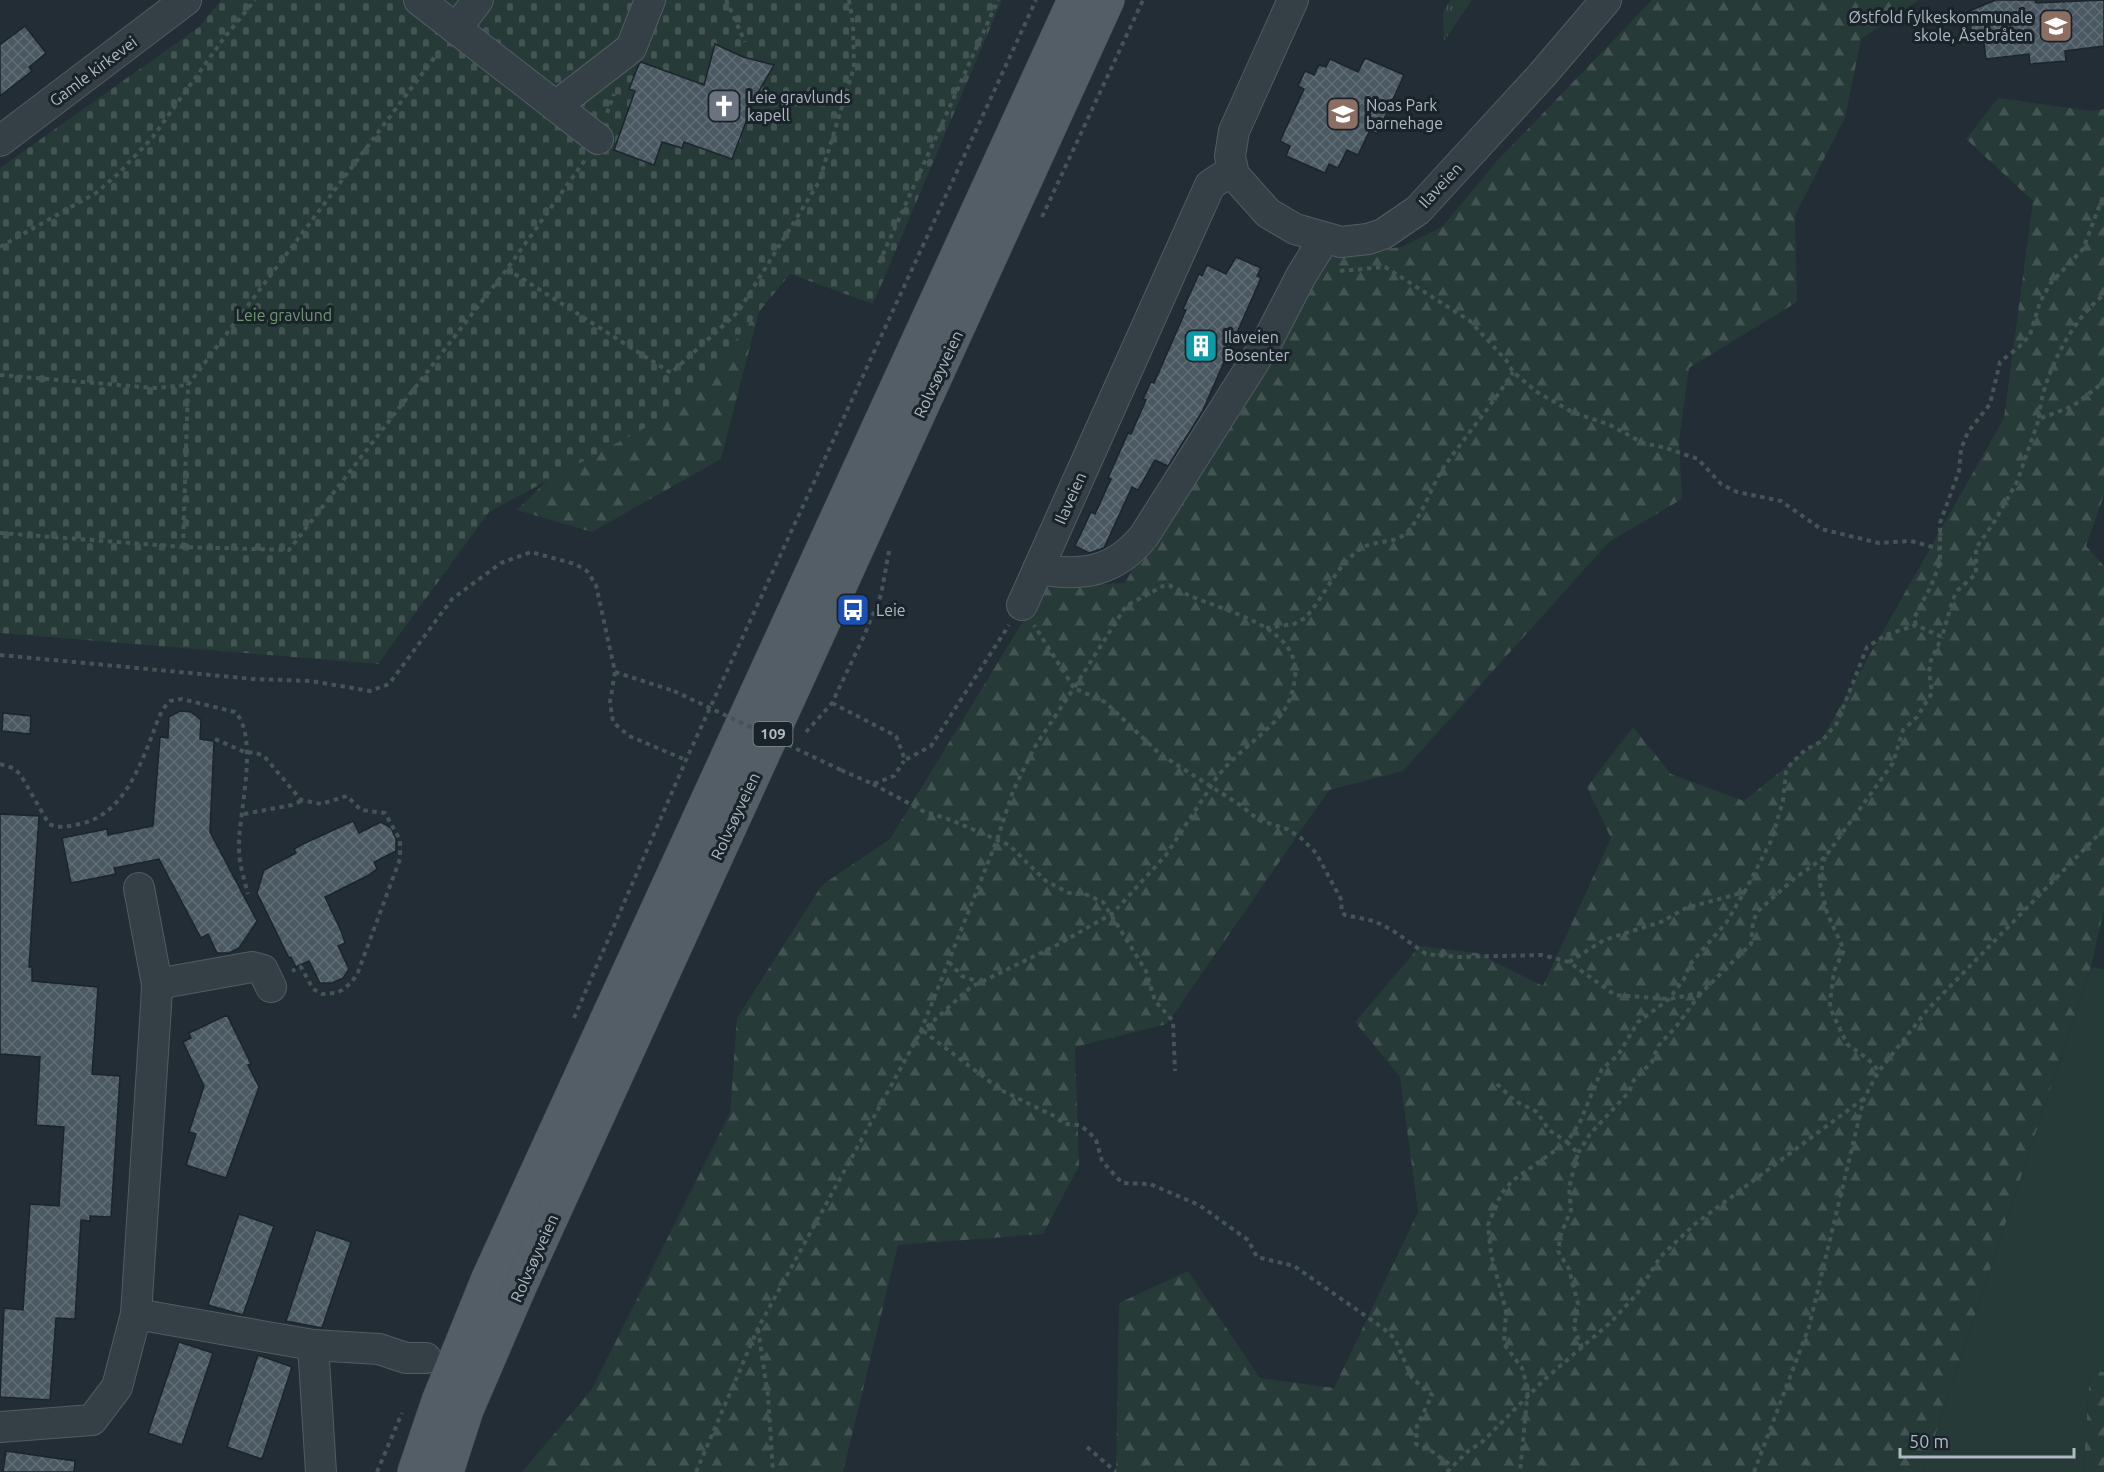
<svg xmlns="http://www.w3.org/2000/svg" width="2104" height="1472" font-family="Ubuntu,sans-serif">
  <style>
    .grass { fill: url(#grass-tufts) }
    .forest { fill: url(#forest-firs) }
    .cemetery { fill: url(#cemetery-stones) }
    .garden { fill: #263a37 }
    .building { fill: url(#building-cross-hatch); stroke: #1c252c; stroke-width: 1.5 }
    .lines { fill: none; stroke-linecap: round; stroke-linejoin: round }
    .minor-casing { stroke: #525c63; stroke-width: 32 }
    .major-casing { stroke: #414a52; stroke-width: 34 }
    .path { stroke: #435554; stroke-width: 4; stroke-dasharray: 4.5 4.5; stroke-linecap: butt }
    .minor { stroke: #353f46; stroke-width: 30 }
    .major { stroke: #535e66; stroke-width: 33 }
    .path-bridge { stroke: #435554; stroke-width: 4; stroke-dasharray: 4.5 4.5; stroke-linecap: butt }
    .labels { text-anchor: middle; stroke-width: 6; stroke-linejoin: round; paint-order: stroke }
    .shield { fill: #1a232a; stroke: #828d94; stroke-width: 1.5 }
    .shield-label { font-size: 15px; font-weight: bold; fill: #afbac2 }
    .poi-label { font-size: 16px; fill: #afbac2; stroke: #1a232a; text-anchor: start }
    .street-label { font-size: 16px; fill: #afbac2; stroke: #1a232a }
    .park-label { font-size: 16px; fill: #709673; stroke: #1a232a }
  </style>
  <defs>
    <pattern id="grass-tufts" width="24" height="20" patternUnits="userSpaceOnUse" patternTransform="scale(1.5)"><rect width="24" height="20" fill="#263a37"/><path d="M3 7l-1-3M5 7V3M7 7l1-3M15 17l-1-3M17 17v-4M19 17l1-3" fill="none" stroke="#435452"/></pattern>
    <pattern id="forest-firs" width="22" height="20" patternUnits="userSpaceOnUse" patternTransform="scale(1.5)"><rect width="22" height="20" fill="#263a37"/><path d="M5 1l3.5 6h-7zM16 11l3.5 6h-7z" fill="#435452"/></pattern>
    <pattern id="cemetery-stones" width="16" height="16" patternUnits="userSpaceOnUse" patternTransform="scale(1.5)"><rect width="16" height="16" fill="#263a37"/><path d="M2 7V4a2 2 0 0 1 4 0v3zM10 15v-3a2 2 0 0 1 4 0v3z" fill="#435452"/></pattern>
    <pattern id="building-cross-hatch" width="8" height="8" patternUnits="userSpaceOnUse" patternTransform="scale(1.5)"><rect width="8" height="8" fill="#4a5861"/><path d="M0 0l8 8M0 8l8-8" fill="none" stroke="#626e76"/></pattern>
  </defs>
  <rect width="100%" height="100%" fill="#222d35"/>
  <!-- grass -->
  <polygon class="grass" points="1450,0 1472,0 1444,41 1443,14"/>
  <!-- forest -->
  <g class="forest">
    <polygon points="1652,0 1919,0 1861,39 1845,118 1795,215 1797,302 1689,368 1679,441 1682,499 1609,542 1403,771 1329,790 1167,1024 1075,1047 1079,1166 1043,1234 898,1245 843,1472 522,1472 592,1389 730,1113 737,1018 822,885 890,839 1044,587 1125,583 1305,260 1401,247 1442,227 1496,162"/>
    <polygon points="1998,98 2092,111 2104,109 2104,495 2086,546 2104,566 2104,909 2091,967 1923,1472 1116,1472 1119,1303 1188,1271 1260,1378 1334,1388 1418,1212 1400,1077 1355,1022 1420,946 1477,953 1543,986 1611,838 1587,787 1633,727 1671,774 1744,801 1823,737 2004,418 2033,201 1966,139"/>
    <polygon points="764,292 721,459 592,532 517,510 610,419"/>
    <polygon points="2090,1368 2104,1372 2104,1472 2083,1472"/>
  </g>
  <!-- cemetery -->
  <polygon class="cemetery" points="221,0 1002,0 873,304 790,274 678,410 489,512 378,664 0,633 0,168 199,27"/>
  <!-- garden -->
  <polygon class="garden" points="2091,967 2104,969 2104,1372 2090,1369 2083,1472 1923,1472"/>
  <!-- building -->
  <g class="building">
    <polygon points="1996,0 2035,0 2036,3 2104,0 2104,46 2065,51 2066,61 2030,64 2029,54 1986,59 1984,43 1978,43 1977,36 1972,37 1969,11"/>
    <polygon points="25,26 46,53 29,67 32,71 0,96 0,45"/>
    <polygon points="715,44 743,57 774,65 755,98 732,159 684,142 682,148 662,142 654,165 614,150 635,91 629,89 639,64 641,62 704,85"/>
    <polygon points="1365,58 1404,75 1377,134 1370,130 1358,155 1347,150 1338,168 1329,164 1325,173 1286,156 1290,146 1280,141 1304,89 1298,86 1305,71 1314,75 1319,65 1326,67 1330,59 1358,72"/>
    <polygon points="1236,257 1261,268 1257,276 1261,278 1202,412 1168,466 1155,460 1138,490 1132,487 1104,548 1089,553 1075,546 1091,512 1095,514 1111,479 1108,478 1128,433 1131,434 1146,400 1143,399 1151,382 1154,383 1186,310 1183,309 1199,274 1202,276 1207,265 1226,274"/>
    <polygon points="180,711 191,712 201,720 200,739 214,741 210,832 257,921 239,948 229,953 217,953 208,934 201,938 159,859 114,868 116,874 71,883 62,838 107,829 108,835 153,826 160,737 168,738 169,717"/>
    <polygon points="3,713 31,716 30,734 2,731"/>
    <polygon points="0,814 39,816 29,967 32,967 32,981 98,987 92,1074 120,1076 111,1217 90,1216 90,1221 81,1220 75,1319 56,1318 50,1400 0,1397 4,1308 23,1310 30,1204 59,1206 64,1127 36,1125 40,1057 0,1054"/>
    <polygon points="353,821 359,833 381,822 391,828 396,839 396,851 374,862 377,869 367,876 325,897 342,933 345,943 338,946 349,969 343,978 332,983 320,983 309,961 296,967 291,957 289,958 257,893 264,870 296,853 294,849 303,844"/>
    <polygon points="227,1015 251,1064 248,1065 259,1087 226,1178 186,1165 196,1134 189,1132 204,1086 183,1042 191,1038 189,1033"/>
    <polygon points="239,1214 274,1226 243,1315 208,1305"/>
    <polygon points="316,1230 351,1242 322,1328 286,1321"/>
    <polygon points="179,1342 213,1353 182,1445 148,1433"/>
    <polygon points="258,1355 292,1367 262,1459 227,1447"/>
    <polygon points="6,1451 75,1461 74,1472 3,1472"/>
  </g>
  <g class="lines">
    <!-- minor casing -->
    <g class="minor-casing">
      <g id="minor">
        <polyline points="419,0 598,139"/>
        <polyline points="1293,0 1234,131 1230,156 1234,175 1268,213 1295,229 1341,242 1368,239 1383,234 1418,210 1542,75 1606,0"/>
        <polyline points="456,29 478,0"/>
        <polyline points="556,106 631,48 650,0"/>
        <polyline points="0,141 186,0"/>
        <path d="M1038 569C1082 577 1115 572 1144 536L1268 340 1301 276 1324 239"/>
        <polyline points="1022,605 1210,185 1222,177 1234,175"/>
        <polyline points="157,984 252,967 263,970 271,987"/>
        <polyline points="136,1314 313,1345 321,1472"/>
        <polyline points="313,1345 379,1349 406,1358 426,1358"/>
        <polyline points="0,1427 92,1420 117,1387 136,1314 156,1006 157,984 139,888"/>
      </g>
    </g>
    <!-- major casing -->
    <g class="major-casing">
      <g id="major">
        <polyline points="414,1472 438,1401 488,1278 1074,0"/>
        <polyline points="447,1472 467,1410 520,1287 1108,0"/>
      </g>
    </g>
    <!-- path -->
    <g class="path">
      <polyline points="726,0 745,42"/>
      <polyline points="607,113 614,94"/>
      <polyline points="1042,217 1143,0"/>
      <polyline points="0,247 96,193 119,173 152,138 224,38 255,0"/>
      <polyline points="879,263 998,0"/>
      <polyline points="507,269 671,373 738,312 819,182 854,67 853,24 849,0"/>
      <polyline points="1340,271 1385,267 1470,321 1506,360 1513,372 1537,392 1572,412 1610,425 1643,443 1666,448 1698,459 1721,484 1737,492 1781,501 1821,529 1879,543 1911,541 1940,549"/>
      <polyline points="0,375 155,388 188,385"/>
      <path d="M2039 418C2041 379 2072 318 2104 295"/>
      <polyline points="0,533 183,547 289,550 507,269 585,160"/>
      <polyline points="183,547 188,385 440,50"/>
      <polyline points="1916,625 1914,618 1931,586 1940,563 1940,523 1959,471 1961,449 1968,432 1990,404 2000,362 2019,347 2030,335 2040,302 2050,284 2083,249 2104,194"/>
      <path d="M1266 628 1294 624 1305 618C1324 598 1338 562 1362 548 1375 540 1393 544 1405 534 1421 521 1433 481 1446 464 1468 433 1493 404 1513 372"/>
      <polyline points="0,655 253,679 311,681 370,691 389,684 452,599 501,563 531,552 575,564 587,571 596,585 615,672 610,702 613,722 629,736 686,760"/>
      <polyline points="615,672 674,691"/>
      <polyline points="832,703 896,736 905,760 931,746 1009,625"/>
      <polyline points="806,732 832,703 864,636 881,595 889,551"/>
      <polyline points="215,739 247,753 254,752 264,756 301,800 321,804 347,796 361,810 385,813 400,840 400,859 358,972 352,982 342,990 336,993 322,994 313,989 301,967 292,971"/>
      <path d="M0 764 13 768 20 774 49 824C59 829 69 826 80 824 122 815 139 769 153 733 157 722 161 709 170 701L182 699 235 712C260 737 238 815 239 848 239 864 244 879 248 894"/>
      <polyline points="841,770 873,784 894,776 904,761"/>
      <polyline points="873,784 923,811 951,820 1009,845 1046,881 1069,893 1085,894 1103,902 1146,971 1155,1001 1173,1021 1175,1071"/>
      <polyline points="244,814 292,805 301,801"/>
      <polyline points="1825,857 1819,879 1827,913 1844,950 1834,971 1830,1003 1831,1010 1847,1044 1868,1059 1879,1071"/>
      <polyline points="949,962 962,976 979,982"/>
      <polyline points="1569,962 1604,940 1661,922 1686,908 1745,892"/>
      <polyline points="574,1018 686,760 1036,0"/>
      <polyline points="923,1031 1001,1090 1056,1117 1065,1124 1079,1125 1088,1131 1096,1140 1102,1161 1122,1183 1150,1184 1199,1205 1248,1240 1257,1257 1294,1266 1383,1328 1395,1339 1412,1378 1432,1395 1417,1426 1416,1444 1430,1450 1452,1466"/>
      <path d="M920 1033 971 987 1059 944 1113 913 1166 855 1210 788C1226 759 1258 741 1280 716 1289 705 1293 692 1295 678 1302 619 1206 610 1169 585L1163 586 1126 606 1074 688 1105 702 1160 754 1240 805 1259 820 1287 829 1301 838 1316 853 1342 901 1341 911 1345 915 1374 921 1392 930 1426 954 1457 957 1542 955 1569 962 1615 995 1669 999 1701 993 1751 944 1753 922 1757 912 1795 878 1825 857 1893 763 1903 730 1917 717 1932 693 1929 672 1931 660 1942 637"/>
      <polyline points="1497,1084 1515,1101 1537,1112 1549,1130 1567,1142 1512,1181 1501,1194 1488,1225 1491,1254 1506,1311 1504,1344 1522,1368 1528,1389 1520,1472"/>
      <polyline points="1578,1153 1590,1134 1629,1092 1634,1080 1652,1062 1658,1046 1675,1028 1701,993"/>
      <polyline points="758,1329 768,1396 773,1472"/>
      <polyline points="1582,1348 1574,1327 1578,1304 1569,1269 1558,1251 1561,1234 1571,1210 1569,1188 1578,1153 1567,1142 1580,1122 1602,1069 1618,1055 1638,1022 1669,999 1684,979 1690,964 1726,923 1745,891 1771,841 1783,801 1786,772 1790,765 1805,750 1822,741 1837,723 1867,647 1886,635 1916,625 1942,637 1953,599 1958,590 1976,574 1976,548 1993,524 2017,482 2039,419 2073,406 2104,382"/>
      <polyline points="1087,1447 1116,1472"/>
      <polyline points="377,1472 402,1413"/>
      <polyline points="696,1472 758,1328 920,1033 997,840 1013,791 1034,748 1074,688 1034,625"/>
      <polyline points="1447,1472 1467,1452 1482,1442 1544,1380 1611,1322 1637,1294 1661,1256 1695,1224 1863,1099"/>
      <polyline points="1754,1472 1809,1327 1864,1098 1879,1071 1928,1009 2104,829"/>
    </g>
    <!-- minor -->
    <use href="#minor" class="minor"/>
    <!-- major -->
    <use href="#major" class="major"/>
    <!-- path-bridge -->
    <polyline class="path-bridge" points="674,691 841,770"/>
  </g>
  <!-- icons -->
  <defs>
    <g id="school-square" transform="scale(1.725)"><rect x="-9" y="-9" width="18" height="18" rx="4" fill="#8d6e63" stroke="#1a232a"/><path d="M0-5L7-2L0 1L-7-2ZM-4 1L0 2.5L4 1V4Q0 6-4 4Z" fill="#fff"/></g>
    <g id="church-square" transform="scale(1.725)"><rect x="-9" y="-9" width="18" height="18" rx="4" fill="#6b7280" stroke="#1a232a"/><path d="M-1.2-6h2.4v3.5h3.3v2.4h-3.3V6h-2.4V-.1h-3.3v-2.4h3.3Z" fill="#fff"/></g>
    <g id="building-square" transform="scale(1.725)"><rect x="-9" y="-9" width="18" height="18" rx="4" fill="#0f9aa8" stroke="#1a232a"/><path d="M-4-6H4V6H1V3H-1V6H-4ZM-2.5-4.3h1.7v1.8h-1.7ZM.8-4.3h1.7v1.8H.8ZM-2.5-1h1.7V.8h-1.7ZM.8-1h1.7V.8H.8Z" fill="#fff"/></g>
    <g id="bus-square" transform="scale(1.725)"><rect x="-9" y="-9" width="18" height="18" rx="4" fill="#1a4fb4" stroke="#1a232a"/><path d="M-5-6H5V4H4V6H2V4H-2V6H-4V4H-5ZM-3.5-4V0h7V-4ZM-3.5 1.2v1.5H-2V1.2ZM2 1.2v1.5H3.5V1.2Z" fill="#fff"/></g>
  </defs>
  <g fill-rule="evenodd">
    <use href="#school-square" x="2056" y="26"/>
    <use href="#church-square" x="724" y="106"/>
    <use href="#school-square" x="1343" y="114"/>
    <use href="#building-square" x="1201" y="346"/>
    <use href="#bus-square" x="853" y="610"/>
  </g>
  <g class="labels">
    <!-- shield labels -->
    <rect class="shield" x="753.5" y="722" width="39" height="24" rx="4.5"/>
    <g class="shield-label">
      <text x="773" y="739">109</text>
    </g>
    <!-- poi labels -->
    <g class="poi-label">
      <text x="2033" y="23" text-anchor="end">Østfold fylkeskommunale<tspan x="2033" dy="18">skole, Åsebråten</tspan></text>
      <text x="747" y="103">Leie gravlunds<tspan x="747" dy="18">kapell</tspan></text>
      <text x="1366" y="111">Noas Park<tspan x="1366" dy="18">barnehage</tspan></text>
      <text x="1224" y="343">Ilaveien<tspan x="1224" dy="18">Bosenter</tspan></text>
      <text x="876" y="616">Leie</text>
    </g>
    <!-- street labels -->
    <g class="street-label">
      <text transform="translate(93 71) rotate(-37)" y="6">Gamle kirkevei</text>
      <text transform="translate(1440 185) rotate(-47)" y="6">Ilaveien</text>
      <text transform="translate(938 374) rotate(-65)" y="6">Rolvsøyveien</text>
      <text transform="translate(1070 498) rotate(-66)" y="6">Ilaveien</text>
      <text transform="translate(735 816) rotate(-65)" y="6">Rolvsøyveien</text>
      <text transform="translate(534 1258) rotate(-66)" y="6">Rolvsøyveien</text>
    </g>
    <!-- park labels -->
    <g class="park-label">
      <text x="284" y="321">Leie gravlund</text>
    </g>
  </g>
  <!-- scale -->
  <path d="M1900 1448v9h174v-9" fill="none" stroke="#afbac2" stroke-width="3"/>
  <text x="1909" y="1448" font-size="18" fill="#afbac2" stroke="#1a232a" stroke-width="4.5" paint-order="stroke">50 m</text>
</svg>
